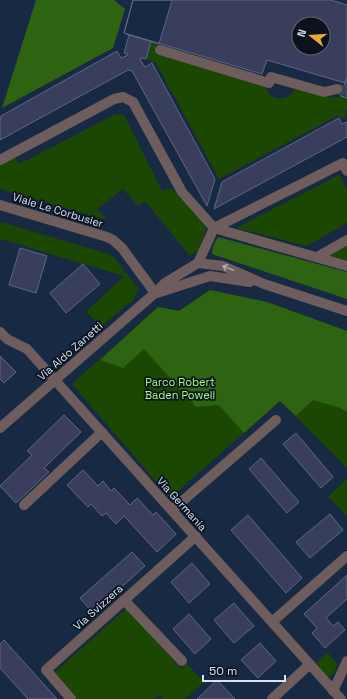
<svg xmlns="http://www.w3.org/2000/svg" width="347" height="699" viewBox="0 0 347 699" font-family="'Space Grotesk',sans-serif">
  <rect width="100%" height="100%" fill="#182a43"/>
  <path fill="#1c4702" d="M151,41L157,43L155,50L263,86C266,89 267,91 269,94C277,101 290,100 294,89L335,98L341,96L347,98V108L344,118L337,116L219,179L156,63L146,59Z
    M116,114L124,115L162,191L171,188L204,223L206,229L199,250L190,256L145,201L138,206L123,189L97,209L107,220L0,189V166L6,161L15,157L19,164Z
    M339,175L347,189V223L307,246L236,228Z
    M1,222L112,255L138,288L134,299L102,326L86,312L124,276L0,239V227Z
    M347,246V260L330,256Z
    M210,290L267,302L347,331V468L280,401L170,498L72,384L158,307L179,311Z
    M347,479V516L328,497Z
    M127,608L181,669L187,664L204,682L185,699H163L159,695L155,699H77L54,673Z
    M328,653L338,665L333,674L326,679L314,665Z"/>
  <path fill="#2e6312" d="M36,0H114L125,9L113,48L2,108Z
    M218,237L347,272V299L212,254C212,248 214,243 218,237Z
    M210,290L267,302L347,331V412L340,408L313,400L296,416L280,401L244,433L219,405L196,407L144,349L123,368L100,360L158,307L179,311Z"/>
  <path fill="#393e5c" stroke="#606586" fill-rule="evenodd" d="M133,0H331L347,5V98L341,96L345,83L267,60L262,74L124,33ZM299,24H323V48H299Z
    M133,0H172L159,44L124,33Z
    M129,35L151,41L146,59L141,58L140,59L145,67L152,63L215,179L207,206L132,71L128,70L0,140V120L1,116L117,51L121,58L128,55V54L124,53Z
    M347,76V98L341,96Z
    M339,118L342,124L347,122V137L214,209L222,182Z
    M20,248L47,256L36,293L9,285Z
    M83,264L100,284L66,313L50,293Z
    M0,356L16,372L4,383L0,379Z
    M64,415L81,432L44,468L49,472L16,503L0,486L32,455L27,451Z
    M296,433L333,477L321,488L283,444Z
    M261,458L299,502L287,513L249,469Z
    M83,470L98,486L103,481L111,491L114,488L130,505L137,498L153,515L156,512L176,534L157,552L124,516L116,524L106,513L102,516L91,504L88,507L67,485Z
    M330,514L343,530L310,558L296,542Z
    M248,515L302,578L286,593L231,530Z
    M132,552L145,566L93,613L80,598Z
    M192,563L210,584L189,603L171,582Z
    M347,575V599L326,618L333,626L338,622L345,630L325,648L312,633L317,628L304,614Z
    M234,603L254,626L234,643L214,620Z
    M189,614L211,639L195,654L173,629Z
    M4,640L57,699H28L0,668V644Z
    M260,643L276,661L258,678L241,660Z
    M217,680L235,699H197Z"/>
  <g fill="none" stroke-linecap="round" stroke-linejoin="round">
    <path stroke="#35465e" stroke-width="10" stroke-dasharray="10 5" stroke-linecap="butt" d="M337,89L347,91"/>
    <path stroke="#6f5d5d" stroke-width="10" d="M160,50L269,83L271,77L324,92L337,89
      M0,160L114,99L123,97L133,102L182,192L214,228L347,266
      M0,205L107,237L113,240L122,248L155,293
      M317,257L347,240
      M198,263L214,228L343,163L347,171
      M157,293L210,276L250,282
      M0,332L7,339L27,349L341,699
      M0,428L155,293L165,283L198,263L223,266L264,284L347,311
      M24,505L102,432
      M172,510L276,420
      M124,600L182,661
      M272,622L347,556
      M333,691L347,661
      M71,699L46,670L196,536
      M272,699L310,664"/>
  </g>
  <defs><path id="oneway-shaft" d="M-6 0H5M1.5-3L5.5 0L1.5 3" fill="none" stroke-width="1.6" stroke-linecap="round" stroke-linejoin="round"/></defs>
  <use stroke="#a9a7b1" href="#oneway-shaft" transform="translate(228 268) rotate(-158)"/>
  <g text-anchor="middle" stroke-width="3.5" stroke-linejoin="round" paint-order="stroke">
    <g font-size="11" fill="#d8e4f5" stroke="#0a121e">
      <text transform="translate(58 210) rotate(17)" y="4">Viale Le Corbusier</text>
      <text transform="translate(70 351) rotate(-41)" y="4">Via Aldo Zanetti</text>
      <text transform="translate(182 504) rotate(48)" y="4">Via Germania</text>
      <text transform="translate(98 607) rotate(-42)" y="4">Via Svizzera</text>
    </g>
    <g font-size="11" fill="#a2fd7d" stroke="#0a121e">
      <text x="180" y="386">Parco Robert<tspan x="180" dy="13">Baden Powell</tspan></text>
    </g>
  </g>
  <g transform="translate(311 36) rotate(287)"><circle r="19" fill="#0a121e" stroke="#5c6674"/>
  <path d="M0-3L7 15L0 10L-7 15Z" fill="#eaaa39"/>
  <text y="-6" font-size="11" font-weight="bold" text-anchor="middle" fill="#d8e4f5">N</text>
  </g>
  <path d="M203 675v6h82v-6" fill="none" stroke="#d8e4f5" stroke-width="2"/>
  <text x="209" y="675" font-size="12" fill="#d8e4f5" stroke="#0a121e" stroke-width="3" paint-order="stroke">50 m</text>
</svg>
